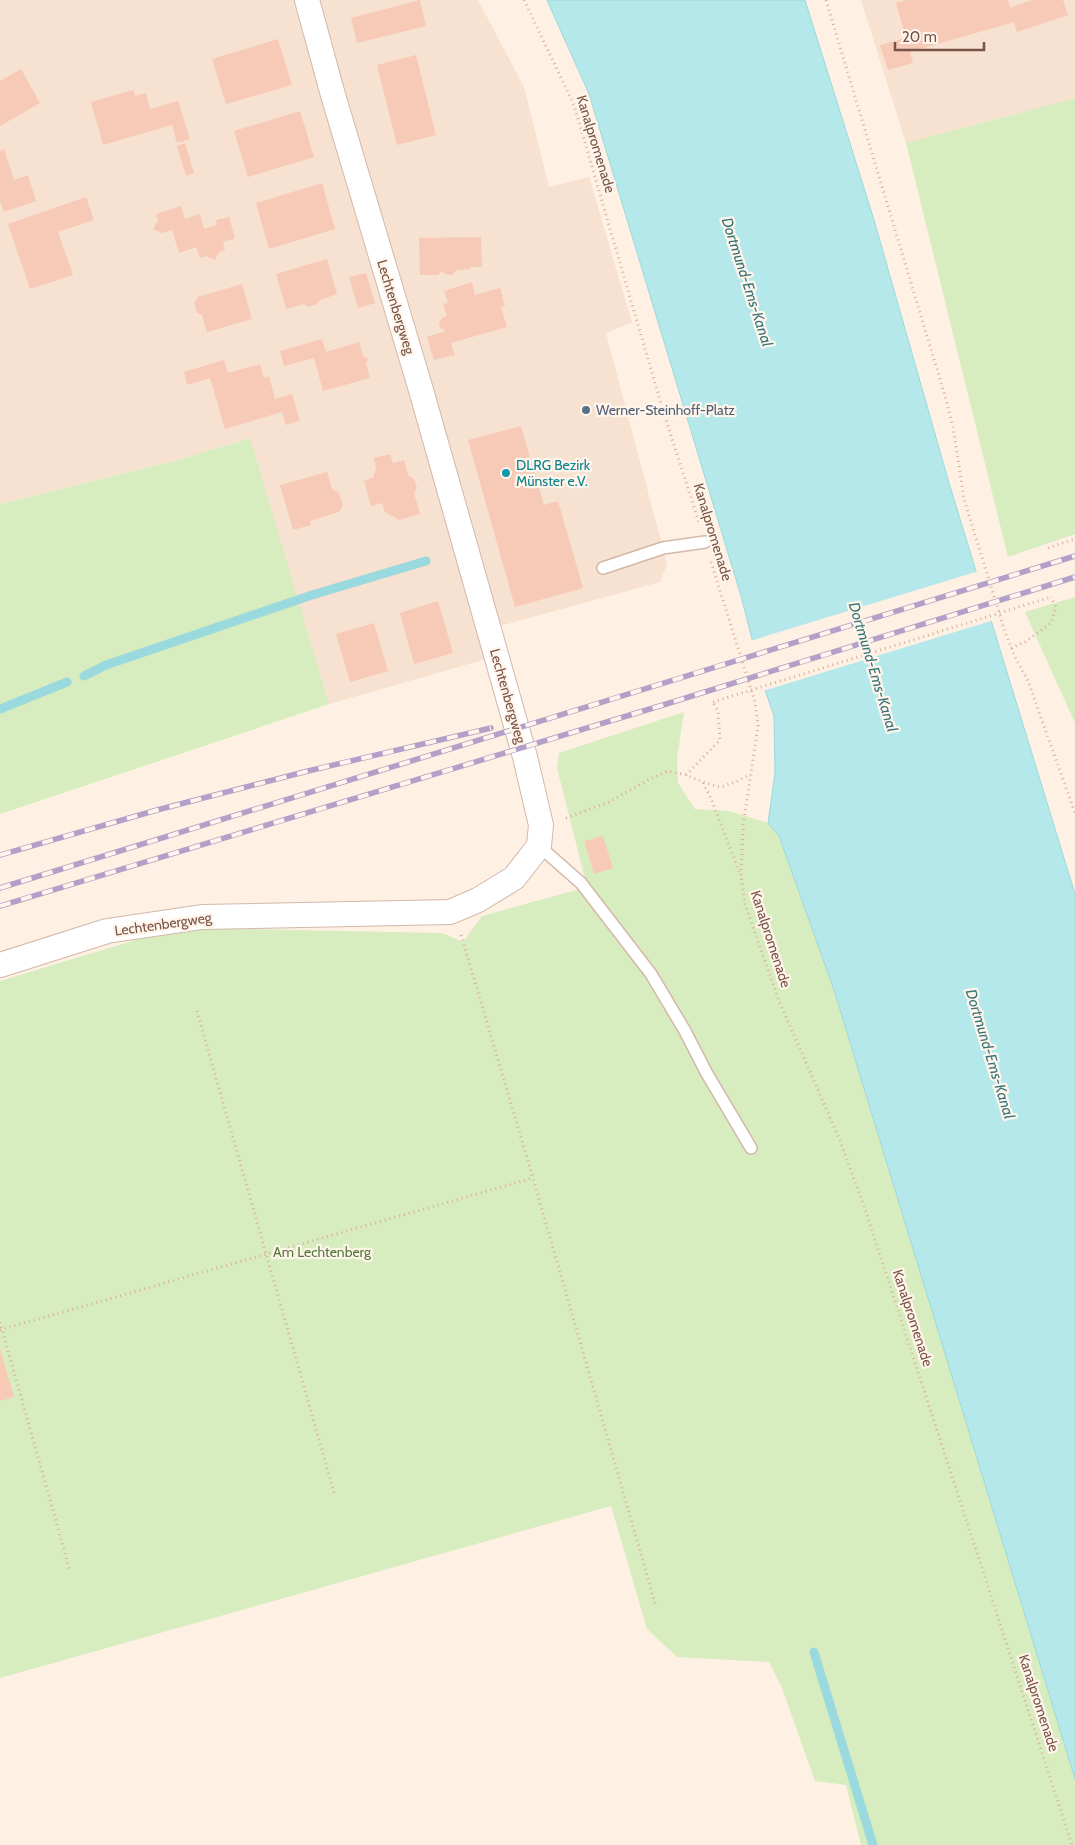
<svg xmlns="http://www.w3.org/2000/svg" width="1075" height="1845" viewBox="0 0 1075 1845" font-family="Cabin,sans-serif">
  <rect width="100%" height="100%" fill="#fef0e2"/>
  <path fill="#f7e1d0" d="M0,0H478L524,87L549,187L589,177L632,322L606,333L667,564L660,582L500,626L507,653L329,704L249,438L182,459L0,504Z
    M861,0H1075V98L906,143Z"/>
  <path fill="#d7edbf" d="M1075,98V534L1008,557L906,143Z
    M250,438L329,704L0,814V504L182,459Z
    M1075,597V723L1025,612Z
    M684,712L677,758L678,783L695,809L729,811L768,823L779,836L834,990L1075,1779V1845H861L846,1785L815,1781L782,1688L769,1662L677,1657L647,1629L611,1506L0,1678V981L162,932L195,928L442,933L463,942L482,916L587,887L557,768L559,753Z"/>
  <path fill="#b5e8ea" stroke="#9ad9dd" d="M547,0H805L874,220L949,483L1075,894V1779L834,990L779,836L768,823L775,773L774,716L765,690L741,596L589,94Z"/>
  <path fill="#fef0e2" d="M979,571L994,620L763,691L750,641Z"/>
  <g fill="none" stroke-linecap="round" stroke-linejoin="round">
    <path stroke="#9ad9dd" stroke-width="9" d="M84,676L106,665L312,595L426,561
      M0,709L67,682
      M814,1652L873,1845"/>
  </g>
  <path fill="#f7cab7" d="M420,0L426,26L357,43L351,18Z
    M906,0H1008L1010,8L1032,0H1063L1068,15L1017,32L1014,22L910,52L913,63L888,70L880,45L906,38L896,3Z
    M278,39L292,85L226,104L212,59Z
    M416,55L436,135L397,145L377,65Z
    M21,69L40,103L0,126V81Z
    M133,90L135,96L146,93L150,109L178,101L190,139L177,143L172,125L103,145L91,102Z
    M300,111L314,157L248,177L234,131Z
    M185,143L194,173L186,176L177,146Z
    M4,149L14,180L28,175L36,201L4,212L0,201V151Z
    M322,183L335,229L269,249L256,203Z
    M86,197L94,220L58,232L73,275L30,289L8,224Z
    M181,206L185,219L200,214L204,229L217,225L216,220L229,217L235,238L223,242L225,250L219,252L215,260L206,256L200,258L196,247L179,253L172,230L162,233L153,229L158,220L156,214Z
    M481,237L482,267H470V269L457,270L452,275L445,274L442,271L438,275H420L419,238Z
    M327,259L337,294L320,300L317,304L308,307L304,304L286,309L276,274Z
    M366,273L375,303L358,308L349,277Z
    M472,282L475,295L500,288L505,306L501,307L507,327L451,343L455,355L434,360L427,337L446,331L440,328L439,324L442,318L447,316L443,304L448,303L444,291Z
    M242,284L252,319L207,332L202,315L197,313L194,303L198,297Z
    M322,339L326,352L359,342L363,356L368,359L366,364L370,378L323,391L314,358L284,366L280,351Z
    M224,360L228,373L260,364L264,378L269,376L275,399L292,394L300,421L286,425L282,412L225,429L210,378L187,385L184,372Z
    M521,426L544,505L558,501L583,588L515,607L468,440Z
    M390,454L393,463L404,460L408,475L414,479L417,488L414,493L420,514L399,520L385,512L382,503L371,506L364,481L374,477V474L376,468L374,458Z
    M327,472L332,489L339,493L343,505L339,512L310,521L311,525L293,530L280,485Z
    M438,601L453,653L414,664L400,613Z
    M374,623L388,671L350,682L336,634Z
    M603,836L613,868L594,874L584,841Z
    M0,1348L14,1397L0,1401Z"/>
  <g fill="none" stroke-linecap="round" stroke-linejoin="round">
    <g stroke="#d3b8aa" stroke-width="14">
      <path id="lane" d="M603,568L663,548L705,542
        M539,846L581,883L651,974L685,1031L706,1072L751,1148"/>
    </g>
    <g stroke="#d3b8aa" stroke-width="26">
      <path id="street" d="M0,965L107,931L202,917L450,912L478,900L514,878L539,846L541,825L525,757L421,390L333,95L307,0"/>
    </g>
    <path stroke="#dcad9a" stroke-width="3" stroke-dasharray="1 4" stroke-linecap="butt" d="M524,0L574,105L662,407L699,523
      M826,0L945,396L953,427L964,499L1005,632L1015,657L1028,681L1075,813
      M1048,548L1075,539
      M711,562L755,702L758,726L743,826L741,876L745,904L779,1001L839,1138L866,1212L1072,1845
      M1011,648L1025,642L1051,623L1056,607L1051,597
      M686,775L720,740L718,711L713,702
      M703,783L710,796L740,874
      M566,818L609,802L648,780L668,771L686,775L703,782L720,787L736,782L750,774
      M461,935L533,1178L656,1607
      M197,1011L335,1496
      M0,1322L70,1571
      M0,1330L533,1178"/>
    <use href="#lane" stroke="#fff" stroke-width="11"/>
    <use href="#street" stroke="#fff" stroke-width="24"/>
    <g stroke="#b2a0c9" stroke-width="5.5">
      <path id="rail" d="M0,855L157,810L308,771L491,728
        M0,888L1075,556
        M0,906L663,705L1075,577"/>
    </g>
    <use href="#rail" stroke="#fff5eb" stroke-width="4" stroke-dasharray="11" stroke-linecap="butt"/>
    <path stroke="#dcad9a" stroke-width="3" stroke-dasharray="1 4" stroke-linecap="butt" d="M713,702L1051,597"/>
  </g>
  <circle fill="#5c6f8a" stroke="#fff5eb" stroke-width="2" cx="586" cy="410" r="5"/>
  <circle fill="#0f9aa8" stroke="#fff5eb" stroke-width="2" cx="506" cy="473" r="5"/>
  <g text-anchor="middle" stroke-width="4.5" stroke-linejoin="round" paint-order="stroke">
    <g font-size="14" fill="#795346" stroke="#fff5eb">
      <text transform="translate(596 144) rotate(73)" y="5">Kanalpromenade</text>
      <text transform="translate(396 307) rotate(73)" y="5">Lechtenbergweg</text>
      <text transform="translate(713 532) rotate(73)" y="5">Kanalpromenade</text>
      <text transform="translate(508 696) rotate(74)" y="5">Lechtenbergweg</text>
      <text transform="translate(163 924) rotate(-8)" y="5">Lechtenbergweg</text>
      <text transform="translate(771 939) rotate(72)" y="5">Kanalpromenade</text>
      <text transform="translate(913 1318) rotate(72)" y="5">Kanalpromenade</text>
      <text transform="translate(1039 1703) rotate(72)" y="5">Kanalpromenade</text>
    </g>
    <g font-size="14" fill="#4e5e75" stroke="#fff5eb" text-anchor="start">
      <text x="596" y="415">Werner-Steinhoff-Platz</text>
    </g>
    <g font-size="14" fill="#0d838f" stroke="#fff5eb" text-anchor="start">
      <text x="516" y="470">DLRG Bezirk<tspan x="516" dy="16">Münster e.V.</tspan></text>
    </g>
    <g font-size="14" fill="#537a3a" stroke="#fff5eb">
      <text x="322" y="1257">Am Lechtenberg</text>
    </g>
    <g font-size="15" font-style="italic" fill="#357479" stroke="#fff5eb">
      <text transform="translate(747 282) rotate(72)" y="5">Dortmund-Ems-Kanal</text>
      <text transform="translate(873 667) rotate(73)" y="5">Dortmund-Ems-Kanal</text>
      <text transform="translate(990 1054) rotate(73)" y="5">Dortmund-Ems-Kanal</text>
    </g>
  </g>
  <path d="M895 42v8h89v-8" fill="none" stroke="#795346" stroke-width="2.5"/>
  <text x="902" y="42" font-size="15" fill="#795346" stroke="#fff5eb" stroke-width="4" paint-order="stroke">20 m</text>
</svg>
